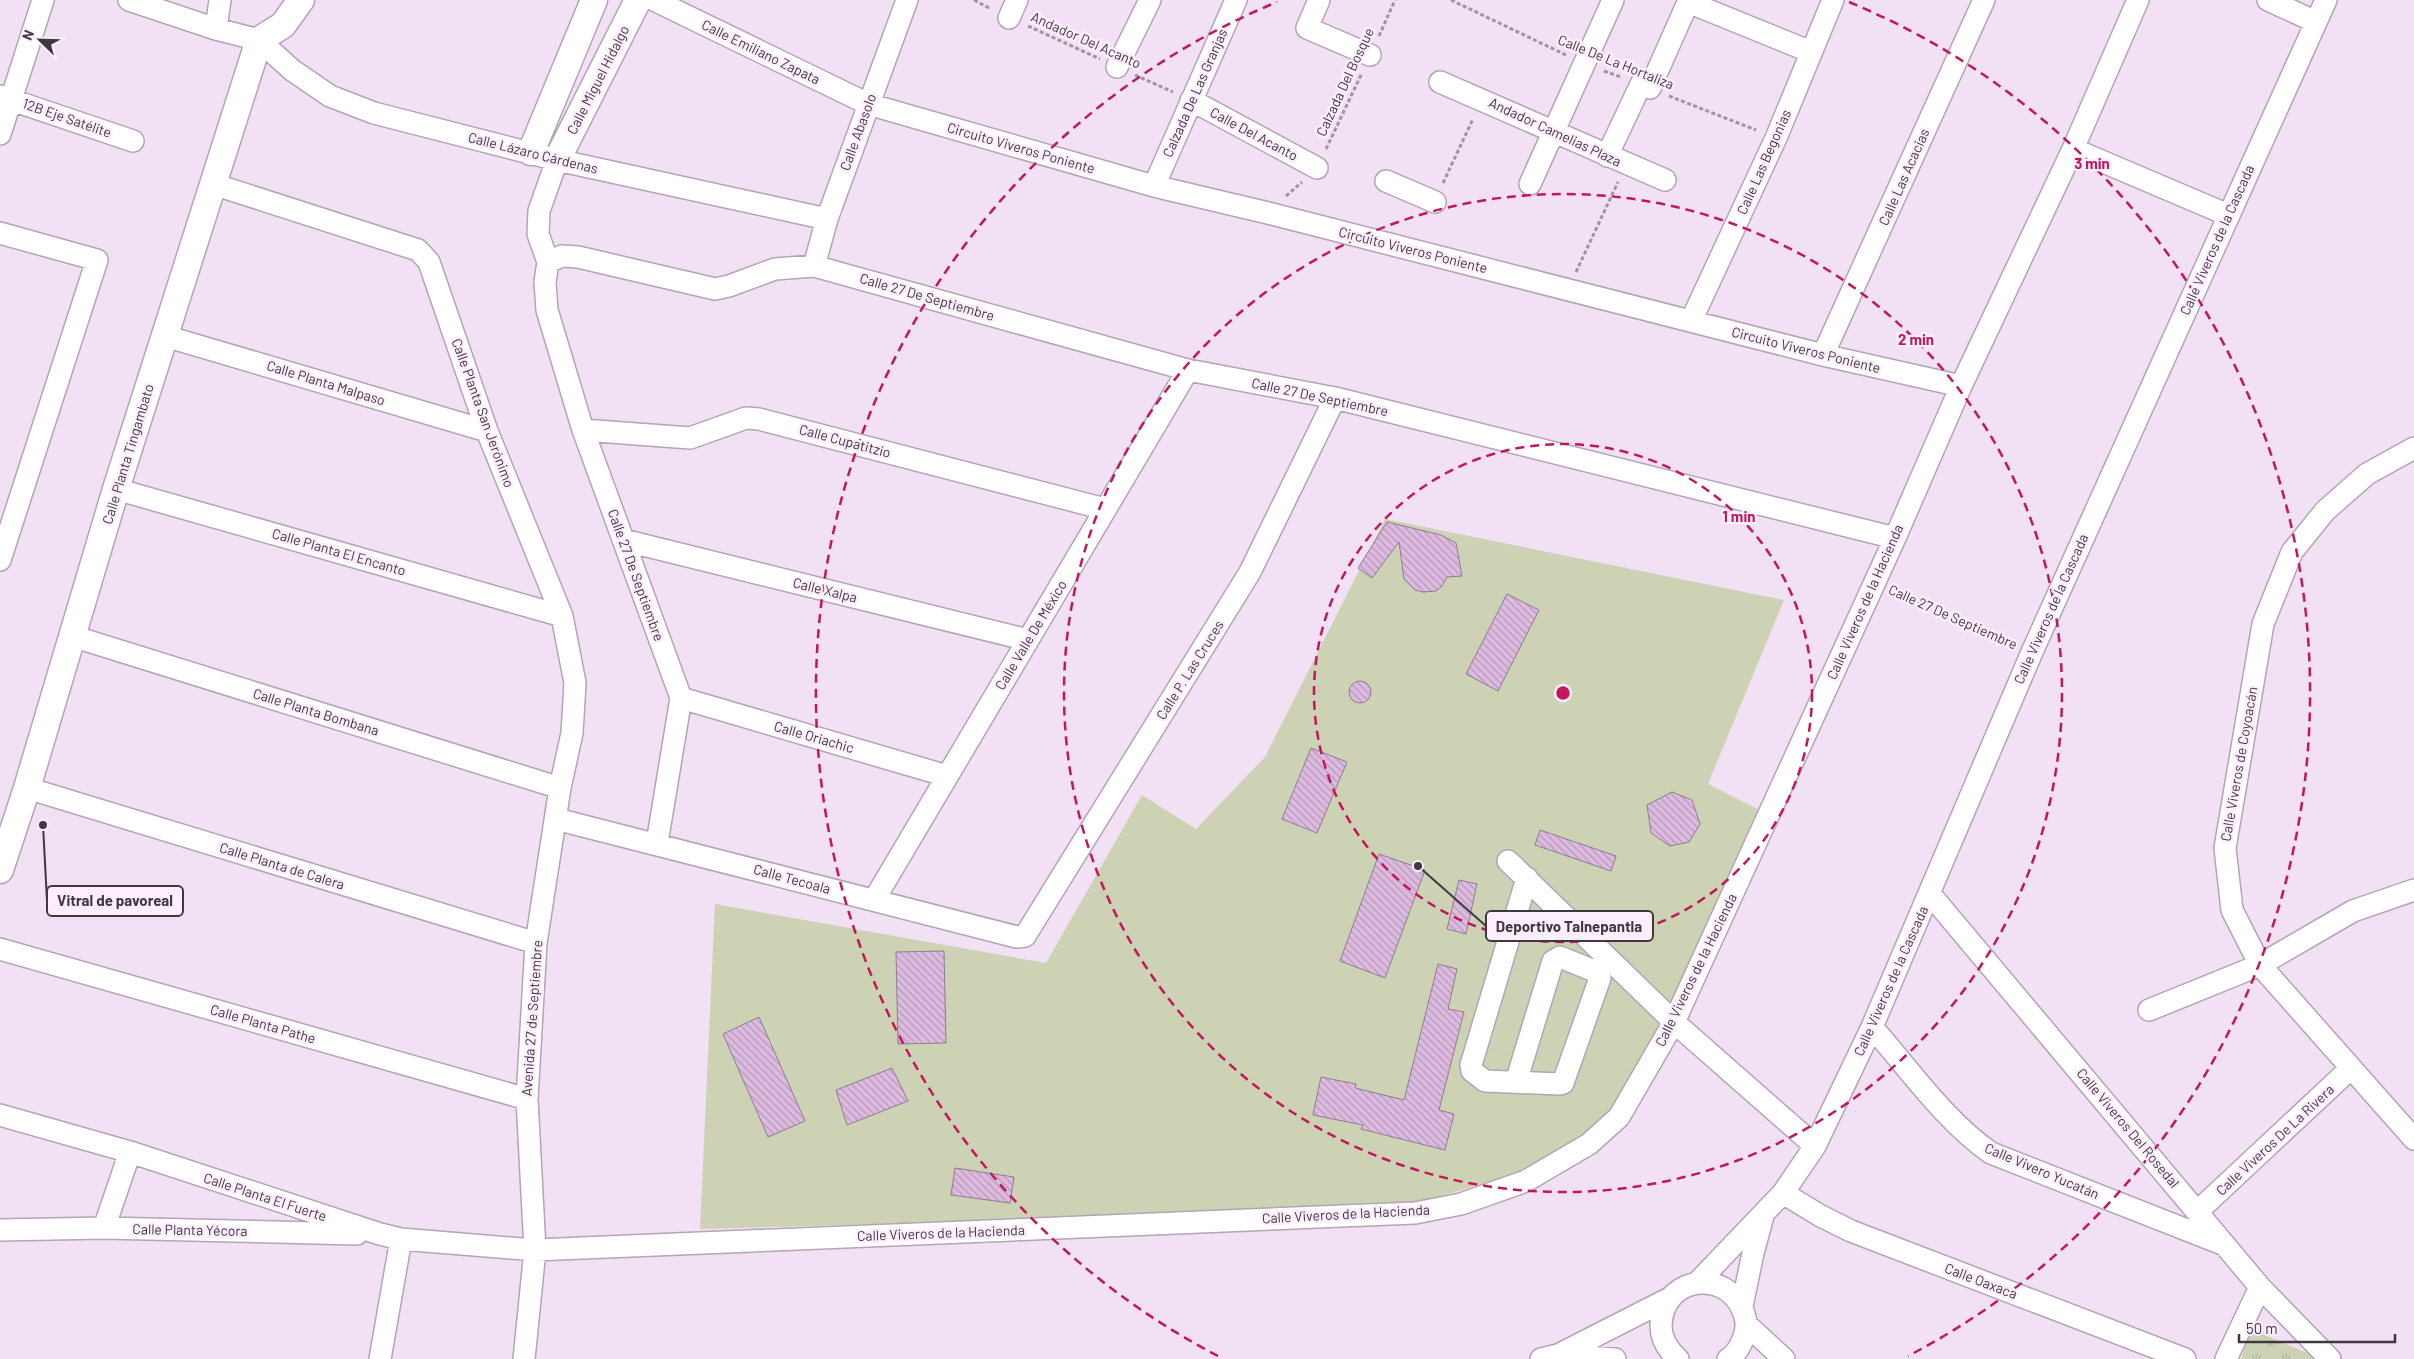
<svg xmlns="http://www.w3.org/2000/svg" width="2414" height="1359" viewBox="0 0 2414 1359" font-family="Barlow,sans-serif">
  <defs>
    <pattern id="park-tufts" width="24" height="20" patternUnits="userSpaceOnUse" patternTransform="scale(1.25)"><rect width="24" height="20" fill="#cdd2b4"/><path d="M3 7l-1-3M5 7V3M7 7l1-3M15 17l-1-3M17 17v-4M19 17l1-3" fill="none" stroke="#b1b59c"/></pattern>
    <pattern id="building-back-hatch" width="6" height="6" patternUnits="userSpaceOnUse" patternTransform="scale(1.25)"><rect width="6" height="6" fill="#ddbbe0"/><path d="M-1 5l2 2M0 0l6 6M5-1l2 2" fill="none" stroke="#b599b7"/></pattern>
  </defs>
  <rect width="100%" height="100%" fill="#f2e0f4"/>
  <path fill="url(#park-tufts)" d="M2250,1329L2322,1359H2241Z"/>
  <path fill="#cdd2b4" d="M1385,519L1784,600L1708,784L1761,811L1675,1001L1613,1115L1523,1172L1427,1200L1322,1212L700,1229L715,904L1046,963L1142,795L1196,829L1265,757Z"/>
  <path fill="url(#building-back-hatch)" stroke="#8e7d8f" d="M1387,522L1441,535L1456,543L1462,576L1447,577L1442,586L1436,591L1423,592L1415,590L1404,579L1399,542L1372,578L1358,568Z
    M1507,594L1539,610L1498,691L1466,674Z
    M1349 692a11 11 0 1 1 22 0a11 11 0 1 1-22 0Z
    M1311,748L1347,762L1317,833L1282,819Z
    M1672,792L1692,800L1700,824L1689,842L1670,846L1651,833L1647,805Z
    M1540,830L1616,856L1611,871L1535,845Z
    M1379,854L1425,870L1385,978L1340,961Z
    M1459,880L1477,884L1466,934L1447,929Z
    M944,951L946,1043L898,1044L896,952Z
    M1438,964L1457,969L1448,1009L1464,1012L1439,1110L1454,1114L1445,1150L1361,1129L1363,1125L1313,1115L1321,1077L1356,1084L1355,1088L1404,1100Z
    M759,1017L805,1121L768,1137L723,1034Z
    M892,1068L908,1101L847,1125L836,1090Z
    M955,1168L1014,1177L1010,1203L951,1195Z"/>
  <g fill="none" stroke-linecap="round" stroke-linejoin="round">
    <g stroke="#b5a3b6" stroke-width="24">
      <path id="minor" d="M129,0L216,29L259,40L292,70L330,96L374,113L557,160L827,219
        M654,0L868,104L1154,186L1268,213L1823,355L1961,386
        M1319,0L1307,28L1370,55
        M2268,0L2316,22
        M1688,2L1811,52
        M1009,18L1017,0
        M216,29L220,0
        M1117,67L1150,0
        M1440,82L1665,180
        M1650,88L1689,0
        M0,96L133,141
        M1191,100L1317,168
        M0,134L43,0
        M2073,149L2228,215
        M1607,156L1641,84
        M557,160L539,211L538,234L548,262L545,282L547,310L583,430L681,698L657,843
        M1386,181L1435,202
        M213,184L418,250L429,262L487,431L562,616L575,683L572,733L560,788L536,943L527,1099L535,1250L524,1359
        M1530,184L1613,0
        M1154,186L1236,0
        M0,233L97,260L0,560
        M548,262L562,256L578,257L715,289L729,286L775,269L814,266L1188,370L1335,398L1895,538
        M814,266L827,219L907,0
        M1691,321L1776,138L1833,0
        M165,336L487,431
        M1823,355L1984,0
        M583,430L690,438L746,418L759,419L1105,509
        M2414,448L2367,474L2325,511L2292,552L2263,624L2225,848L2232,910L2260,965L2414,1139
        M116,489L562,616
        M623,540L1028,640
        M72,636L560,788
        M681,698L947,776
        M27,788L536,943
        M556,819L1017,937L1025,936L1250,572L1335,398
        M1508,861L1674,1022L1815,1146
        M1930,894L2260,1287L2330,1359
        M874,900L1188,370
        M0,949L527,1099
        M2149,1010L2260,965L2353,911L2414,890
        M1872,1027C1909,1069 1946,1122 1991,1153L2225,1245
        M1516,1082L1553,961L1560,957L1597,972L1600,978L1563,1083L1560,1084L1485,1081L1472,1071L1471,1065L1527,878
        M0,1115L130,1152L380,1234L401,1239L535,1250L1415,1213L1461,1204L1526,1181L1589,1144L1619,1117L1674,1022L1895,538L1961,386L2073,149L2138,0
        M1783,1193L1819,1215L1851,1231L2185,1359
        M2198,1211L2351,1068
        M104,1228L130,1152
        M0,1230L104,1228L357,1234
        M1697,1283L1783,1193L1815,1146L1872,1027L2032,652L2326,0
        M1742,1306L1753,1253L1763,1216
        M1746,1324L1784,1359
        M1558,1355L1615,1359
        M380,1359L401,1239
        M1541,1359L1558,1355L1670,1298
        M1678,1359C1668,1350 1661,1340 1661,1326C1662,1272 1737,1267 1746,1322C1747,1334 1739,1353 1728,1359
        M2226,1359L2260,1287"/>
    </g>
    <g stroke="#b5a3b6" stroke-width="29">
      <path id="major" d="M531,152L594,0
        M557,160L638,0
        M0,870L27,788L116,489L259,40L283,25L301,0"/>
    </g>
    <path stroke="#a194a2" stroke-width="3" stroke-dasharray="4 2.5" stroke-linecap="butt" d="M974,0L991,9
      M1451,0L1566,55
      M1028,26L1100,59
      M1379,36L1395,0
      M1604,71L1621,77
      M1135,75L1173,92
      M1669,96L1756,130
      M1326,149L1362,73
      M1443,183L1473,119
      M1286,196L1302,182
      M1576,272L1618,182
      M1893,590L2013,643"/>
    <use href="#minor" stroke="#fff" stroke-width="21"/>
    <use href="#major" stroke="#fff" stroke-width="26"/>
  </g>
  <g fill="none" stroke="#c2185b" stroke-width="2.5" stroke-dasharray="9 6">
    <circle cx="1563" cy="693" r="249"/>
    <circle cx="1563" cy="693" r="499"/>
    <path d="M1218 1356A748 748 0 0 1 1277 2M1849 2A748 748 0 0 1 1908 1356"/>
  </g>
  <g text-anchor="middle" stroke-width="5" stroke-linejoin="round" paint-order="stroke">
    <g font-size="14" fill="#3f3840" stroke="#fdeefe">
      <text transform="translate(1086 40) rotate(24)" y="5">Andador Del Acanto</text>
      <text transform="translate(761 52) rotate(26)" y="5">Calle Emiliano Zapata</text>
      <text transform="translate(1616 62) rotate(22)" y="5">Calle De La Hortaliza</text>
      <text transform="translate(598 80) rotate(-63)" y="5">Calle Miguel Hidalgo</text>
      <text transform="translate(1345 82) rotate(-65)" y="5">Calzada Del Bosque</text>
      <text transform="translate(1195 93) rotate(-66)" y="5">Calzada De Las Granjas</text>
      <text transform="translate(67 118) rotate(19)" y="5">12B Eje Satélite</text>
      <text transform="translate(858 132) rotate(-70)" y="5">Calle Abasolo</text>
      <text transform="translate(1555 132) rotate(25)" y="5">Andador Camelias Plaza</text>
      <text transform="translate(1254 134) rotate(28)" y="5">Calle Del Acanto</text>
      <text transform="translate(1021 148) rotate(16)" y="5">Circuito Viveros Poniente</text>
      <text transform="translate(533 153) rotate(14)" y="5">Calle Lázaro Cárdenas</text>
      <text transform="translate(1764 162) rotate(-66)" y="5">Calle Las Begonias</text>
      <text transform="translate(1904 177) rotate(-66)" y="5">Calle Las Acacias</text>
      <text transform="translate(2217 240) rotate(-66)" y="5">Calle Viveros de la Cascada</text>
      <text transform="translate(1413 250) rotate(14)" y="5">Circuito Viveros Poniente</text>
      <text transform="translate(927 297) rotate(16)" y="5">Calle 27 De Septiembre</text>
      <text transform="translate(1806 350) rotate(14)" y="5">Circuito Viveros Poniente</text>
      <text transform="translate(326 383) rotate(17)" y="5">Calle Planta Malpaso</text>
      <text transform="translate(1320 397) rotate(12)" y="5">Calle 27 De Septiembre</text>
      <text transform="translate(483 413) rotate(70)" y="5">Calle Planta San Jerónimo</text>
      <text transform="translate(845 441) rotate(15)" y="5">Calle Cupatitzio</text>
      <text transform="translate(128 454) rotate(-73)" y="5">Calle Planta Tingambato</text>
      <text transform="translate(339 552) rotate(16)" y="5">Calle Planta El Encanto</text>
      <text transform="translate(636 575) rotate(70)" y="5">Calle 27 De Septiembre</text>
      <text transform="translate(825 590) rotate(14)" y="5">Calle Xalpa</text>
      <text transform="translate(1865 602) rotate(-66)" y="5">Calle Viveros de la Hacienda</text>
      <text transform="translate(2051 609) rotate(-66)" y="5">Calle Viveros de la Cascada</text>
      <text transform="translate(1953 617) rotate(24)" y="5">Calle 27 De Septiembre</text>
      <text transform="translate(1031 635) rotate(-59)" y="5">Calle Valle De México</text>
      <text transform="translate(1190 670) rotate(-58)" y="5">Calle P. Las Cruces</text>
      <text transform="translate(316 712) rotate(17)" y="5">Calle Planta Bombana</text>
      <text transform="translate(814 737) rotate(16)" y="5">Calle Oriachic</text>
      <text transform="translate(2239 764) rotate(-80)" y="5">Calle Viveros de Coyoacán</text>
      <text transform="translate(282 866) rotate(17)" y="5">Calle Planta de Calera</text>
      <text transform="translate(792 879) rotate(15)" y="5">Calle Tecoala</text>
      <text transform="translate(1696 970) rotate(-64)" y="5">Calle Viveros de la Hacienda</text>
      <text transform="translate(1891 981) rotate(-66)" y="5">Calle Viveros de la Cascada</text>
      <text transform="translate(532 1018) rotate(-86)" y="5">Avenida 27 de Septiembre</text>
      <text transform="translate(263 1024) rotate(16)" y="5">Calle Planta Pathe</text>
      <text transform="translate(2128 1128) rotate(50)" y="5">Calle Viveros Del Rosedal</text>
      <text transform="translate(2275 1140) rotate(-43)" y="5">Calle Viveros De La Rivera</text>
      <text transform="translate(2042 1171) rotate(23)" y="5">Calle Vivero Yucatán</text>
      <text transform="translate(265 1197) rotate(18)" y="5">Calle Planta El Fuerte</text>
      <text transform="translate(1346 1214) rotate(-3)" y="5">Calle Viveros de la Hacienda</text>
      <text transform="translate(190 1230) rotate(1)" y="5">Calle Planta Yécora</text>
      <text transform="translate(941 1233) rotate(-2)" y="5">Calle Viveros de la Hacienda</text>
      <text transform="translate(1981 1281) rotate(21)" y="5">Calle Oaxaca</text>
    </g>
  </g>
  <circle cx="1563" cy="693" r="8" fill="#c2185b" stroke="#fdeefe" stroke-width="2.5"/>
  <g font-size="15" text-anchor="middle" font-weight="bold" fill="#c2185b" stroke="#fdeefe" stroke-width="5" stroke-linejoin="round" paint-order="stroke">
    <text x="2092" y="169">3 min</text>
    <text x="1916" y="345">2 min</text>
    <text x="1739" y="522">1 min</text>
  </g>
  <path fill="none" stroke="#3f3840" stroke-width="2" d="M43 825L47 901M1418 866L1486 926"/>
  <g fill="#3f3840" stroke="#fdeefe" stroke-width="2">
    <circle cx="43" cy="825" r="5"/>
    <circle cx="1418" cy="866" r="5"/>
  </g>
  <g fill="#fdeefe" stroke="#3f3840" stroke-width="2">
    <rect x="47" y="886" width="136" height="30" rx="5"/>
    <rect x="1486" y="911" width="167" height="30" rx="5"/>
  </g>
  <g font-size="15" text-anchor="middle" font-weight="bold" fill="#3f3840">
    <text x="115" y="906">Vitral de pavoreal</text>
    <text x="1569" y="932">Deportivo Talnepantla</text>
  </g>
  <g transform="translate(40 40) rotate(293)" stroke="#fdeefe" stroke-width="4" paint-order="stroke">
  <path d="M0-4L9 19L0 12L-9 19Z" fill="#3f3840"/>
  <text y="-8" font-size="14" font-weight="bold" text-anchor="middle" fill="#3f3840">N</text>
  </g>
  <path d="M2239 1334v8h156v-8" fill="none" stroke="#3f3840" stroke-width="2.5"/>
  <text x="2246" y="1334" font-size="15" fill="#3f3840" stroke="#fdeefe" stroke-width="4" paint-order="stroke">50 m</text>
</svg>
